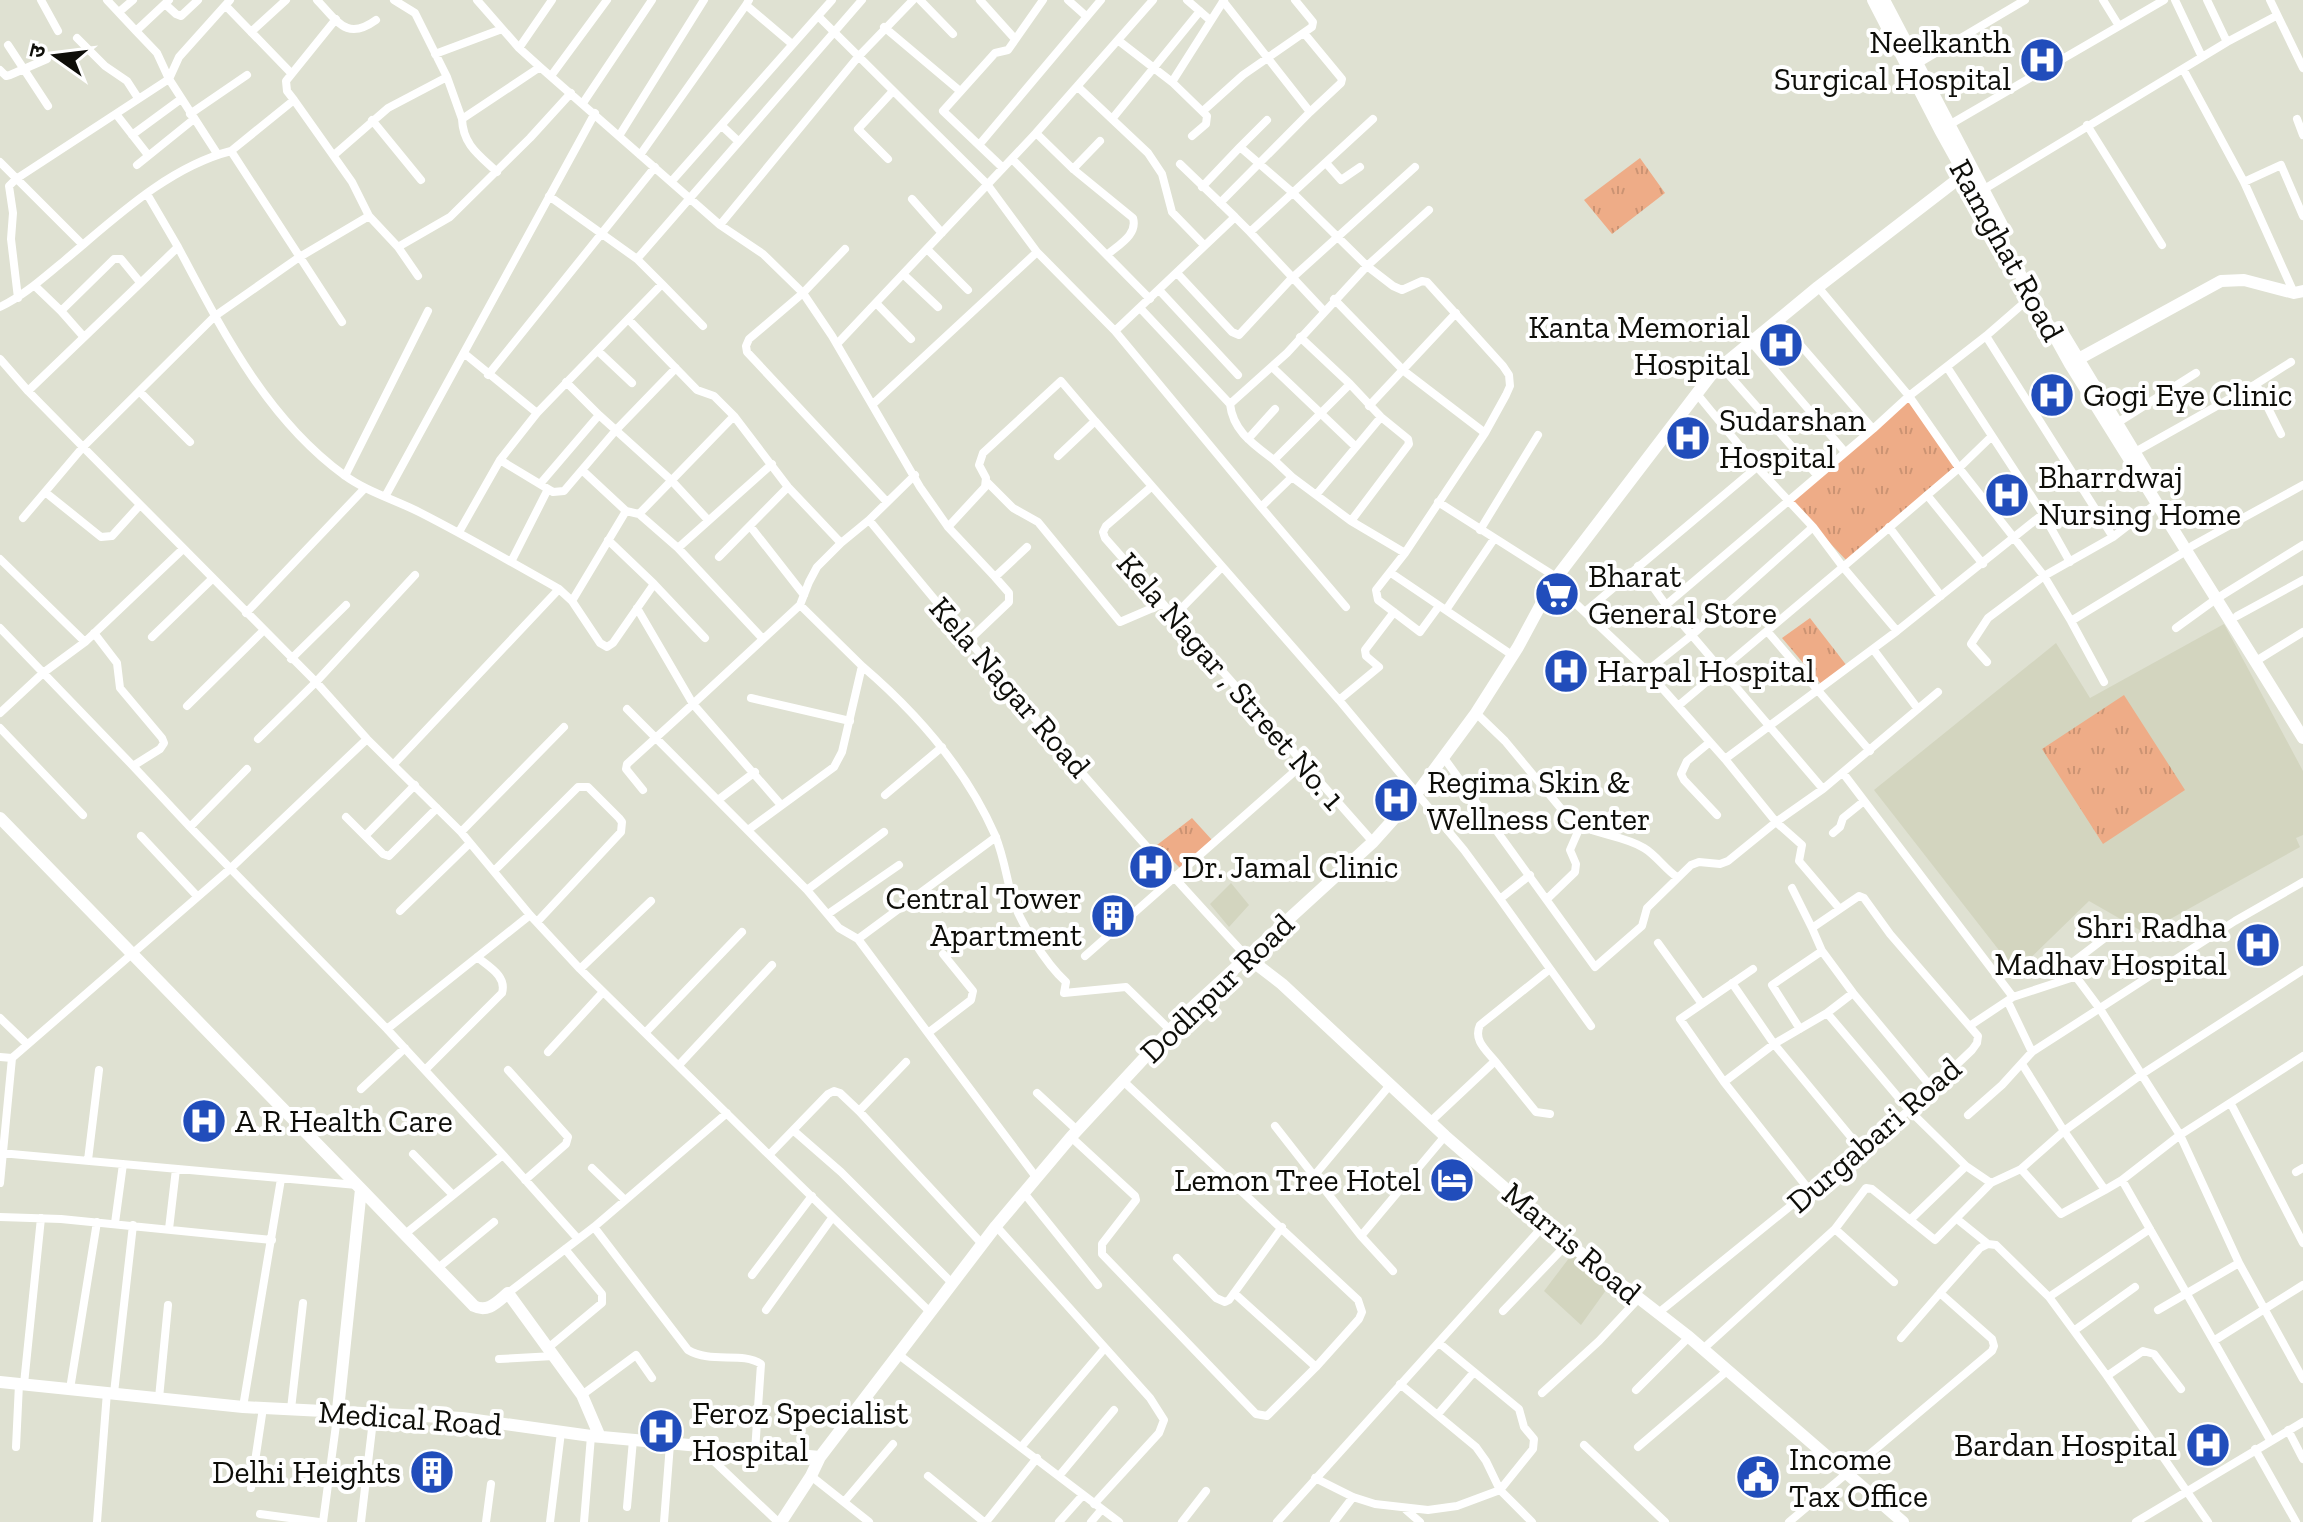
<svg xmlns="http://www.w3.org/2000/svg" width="2303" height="1522" viewBox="0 0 2303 1522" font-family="'Zilla Slab','Noto Sans Devanagari',serif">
  <defs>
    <pattern id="grass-tufts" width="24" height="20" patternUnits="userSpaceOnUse" patternTransform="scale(2)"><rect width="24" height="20" fill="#eeac87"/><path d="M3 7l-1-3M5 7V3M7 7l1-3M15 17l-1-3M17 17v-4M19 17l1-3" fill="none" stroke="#cb9373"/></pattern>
  </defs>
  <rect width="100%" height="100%" fill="#dfe1d2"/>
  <path fill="#d3d5bf" d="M2224,624L2303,771V835L2296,838L2300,847L2145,933L2089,901L2016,972L1874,790L2056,643L2090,698Z
    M1231,883L1249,905L1229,927L1210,904Z
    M1576,1249L1614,1279L1581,1325L1544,1291Z"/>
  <path fill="url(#grass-tufts)" d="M1640,158L1665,193L1612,234L1584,200Z
    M1906,398L1959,468L1848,562L1788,499Z
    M1810,618L1847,666L1821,684L1782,638Z
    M2124,695L2185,790L2103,844L2042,749Z
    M1192,818L1212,840L1180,868L1157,845Z"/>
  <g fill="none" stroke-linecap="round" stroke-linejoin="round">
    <path stroke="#fff" stroke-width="8" d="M41,0L58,31
      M107,0L136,31
      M169,0L136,31L157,53L169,79L218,155
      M317,0C338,22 347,41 376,20
      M394,0L415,13L447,77
      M477,0L519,48L540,67L720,225L763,254L803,293L832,336L920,487L948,527L985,487L986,478L979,465L983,453L1061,381L1095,421L1058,456
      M749,0L746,5L792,44
      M920,0L953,34
      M980,0L1015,39
      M1068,0L1086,16
      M1187,0L1210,20
      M2103,0L2119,26
      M2175,0L2202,57
      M2207,0L2227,42
      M2270,0L2303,68
      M1223,1L1310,112
      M165,4L176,14L181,16L198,0
      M226,6L291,73
      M119,12L133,0
      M818,16L987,184L1037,252L1115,331
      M884,27L960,91
      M251,32L286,0
      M77,38L105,66L127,81L138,98
      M1119,41L1172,82
      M8,45L48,106
      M519,48L552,0
      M435,54L502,29
      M1917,64L2025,0
      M2183,69L2244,182L2294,293
      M0,70L6,76L10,75L47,59
      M551,76L607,0
      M1078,87L1148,153L1162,174L1172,212L1204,245
      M294,100L287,91L286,81L336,19
      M583,103L652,0
      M1203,111L1243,75L1312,27L1313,22L1295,0
      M116,114L148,155
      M190,114L247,75
      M462,119C463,145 479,155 497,172
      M1112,119L1200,11
      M2297,119L2303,135
      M372,120L421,180
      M1267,120L1240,147L1292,192L1367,266L1287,353L1230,404C1233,431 1253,444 1274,460
      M1949,125L2164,0
      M2087,125L2162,245
      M722,126L738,141
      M1036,133L1073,169L1133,218C1138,235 1118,245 1107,255
      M132,135L181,99
      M619,136L704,0
      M1192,136L1206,124L1207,116L1172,82L1224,0
      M979,145L1101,0
      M231,151L294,100L352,182L369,216L398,247
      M334,155L388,108L447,77L462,119L540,67
      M640,155L746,5
      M888,159L858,129L893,91
      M1012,159L1150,299
      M0,162L83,245
      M1326,163L1341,180L1360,167
      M1180,164L1235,217
      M137,165L194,119
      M1003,168L943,111L995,53L1008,50L1043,0
      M1073,169L1100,141
      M671,182L832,0
      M2244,182L2281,165L2303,216
      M1202,187L1240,147
      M1981,191L2227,42L2276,16
      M147,194L178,247L28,391L83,447L215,316L298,258L369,216
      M549,196L637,259
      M912,199L942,233
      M1220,203L1310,112L1341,83L1342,79L1304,33
      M1429,210L1367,266L1393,286L1402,290L1422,281L1427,282L1503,366L1509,375L1510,386L1506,395L1485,433L1405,553L1376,590L1378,600L1420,632L1439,606
      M720,225L858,57L913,0
      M1250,232L1324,311
      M178,247C222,330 266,418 344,475C367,492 396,500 421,513C468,537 513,563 559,589L572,601L626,511
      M845,249L803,293L749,339L746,346L747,352L887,502
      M927,249L968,290
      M1177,273L1232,332L1239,335L1291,279L1415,167
      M903,274L938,307
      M418,276L398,247L450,217L530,138L571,93
      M662,284L703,326
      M35,286L61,311
      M1818,287L1909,396L1959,468L2044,576L2071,621
      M1160,291L1238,375
      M18,298L11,239L13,213L9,186L16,179L169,79L179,57L230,0
      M1334,299L1404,371L1485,433
      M876,303L911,339
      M0,307C25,295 44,277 65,260C114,219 168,167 231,151L342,322
      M1141,309L1230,404
      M628,319L697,390L714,396L734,416L788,487L841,543L869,520C991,669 1116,816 1247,957
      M1778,319L1873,429
      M83,336L61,311L114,259H121L139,281
      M1986,336L2113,537
      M1300,337L1350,384L1274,460L1292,477L1261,507L1346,607
      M1751,342L1845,452
      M837,344L1036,133L1153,0
      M598,351L632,383
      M465,354L537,413
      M0,359L28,391
      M1721,366L1817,475
      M1272,367L1356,447
      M1947,367L2043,514L2070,562
      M488,375L655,167
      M1350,384L1381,417L1408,439L1409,444L1351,521
      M2256,384L2281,434
      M140,392L190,442
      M1697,394L1757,467
      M873,404L1037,252
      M1369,406L1456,313
      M599,415L671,480L708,520
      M1095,421L1339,700L1464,850L1500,899
      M2117,423L2196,373
      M1248,439L1275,409
      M2135,452L2256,384L2291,362
      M500,460L553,492L564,491L616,430L676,368
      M582,470L626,511L639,514
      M345,476L428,311
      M1292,477L1351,521L1405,553
      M987,482L1013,508L1038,522L1120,622L1162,604
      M540,484L599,415L566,382
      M1151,487L1106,526L1103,532L1105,538L1373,842
      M45,492L101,537L112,536L140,505
      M386,495L595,113
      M1316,495L1381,417
      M1927,495L1983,564
      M1438,502L1556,577
      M1261,507L1115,331L1235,217L1250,232L1373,119
      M23,518L83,447L316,682L367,739L461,832L530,915L580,969L769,1155
      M869,520L915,475
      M750,526L804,595
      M948,527L995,577
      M1889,527L1941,596
      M1480,530L1538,435
      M459,532L500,460L537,413L662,284L637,259L862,0
      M2192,546L2303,485
      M678,548L639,514L734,416
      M719,557L788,487
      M0,559L85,642
      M511,562L548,489
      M1638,566L1666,605L1823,789
      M1391,573L1512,655
      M1553,582L1647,671L1692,635L1813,527L1843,567L1959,468L1992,436
      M654,584L705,638
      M572,601L600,643L607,647L613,643L654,584L608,540
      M800,605L862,666
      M1666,605L1873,429L1909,396L1986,336L2032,296
      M637,608L693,704L627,764L626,769L643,790
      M1446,610L1494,539
      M1586,611L1757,467L1813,527
      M246,613L365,488
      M1174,616L1222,567
      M2237,616L2303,580
      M0,628L133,766
      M2176,628L2216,599L2303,545
      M1767,631L1870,751
      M94,633L117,663L120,688L162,738L164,743L160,749L133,766L190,827
      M152,637L212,579
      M763,639L678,548L772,464
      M968,641L1009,602V593L995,577L1027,547
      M1873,649L1918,709
      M291,659L346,605
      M2256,661L2303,632
      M1987,662L1971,644L1988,618L2044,576L2113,537L2157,503
      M1647,671L1725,759L1897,631L2043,514
      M2104,682L2071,621L2186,551
      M751,698L850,721
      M1339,700L1379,667L1366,656L1365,650L1394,612
      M187,706L263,631
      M1678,706L1843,567L1897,631
      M627,709L807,890L884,832
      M0,713L43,673L85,642L183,549
      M1476,713L1505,741L1568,817C1590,836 1619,833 1644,848C1656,855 1665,869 1677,877
      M0,728L83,815
      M258,739L316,682L415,575
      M1710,742L1687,761L1681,774L1684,780L1717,815
      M1444,758L1595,967L1642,926L1647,908L1691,865L1699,862L1720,864L1728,861L1776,822L1823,789L1938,692
      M1725,759L1776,822L1802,845L1799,861L1839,908
      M394,764L559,589
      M247,769L190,827L387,1029
      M1843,773L2013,997
      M885,795L942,747
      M718,800L755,772
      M781,805L693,704L800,605L809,582L817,567L841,543
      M346,817L383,854L389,856L437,808
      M748,830L834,767L842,752L862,666C917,713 965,767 995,835C1003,854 1006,874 1011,894C1018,920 1046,964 1066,982L1064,993L1126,987L1170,1030
      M461,832L564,727
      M1833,833L1840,827L1843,818L1864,801
      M141,836L197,896
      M365,836L415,785
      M494,871L578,787H588L619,818L622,822L621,832L537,922
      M1530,875L1500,899L1591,1026
      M1792,888L1812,928
      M807,890L839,928L858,939L996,837
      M1547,899L1575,872L1576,864L1570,850L1580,827
      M400,911L470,843
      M828,914L899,865
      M2123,924L2068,966L2100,1009L2180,1135L2239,1263L2303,1379
      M858,939L928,1033L971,1000L973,991L943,954
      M1658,943L1702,1004
      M1822,951L1853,993L1932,1088
      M1085,956L1303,764
      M580,969L651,901
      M1753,969L1680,1019L1724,1082L1810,1191
      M1732,983L1774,1044L1827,1013L1853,993
      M2008,1002L2032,1052
      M1827,1013L1909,1110L1966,1166L1910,1220
      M0,1018L27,1044
      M1971,1025L2013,997L2074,977
      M646,1032L742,932
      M928,1033L1036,1177
      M548,1052L603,992
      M0,1057L12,1058L231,868L367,739
      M1495,1061L1536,1112L1550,1114
      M906,1062L859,1111L840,1093L834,1091L828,1094L769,1155L930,1312
      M679,1065L772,965
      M425,1070L502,993C507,976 489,967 477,957
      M508,1070L568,1137L566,1144L525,1180
      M1122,1080L1358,1300L1362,1312L1359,1319L1316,1367
      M1724,1082L1774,1044L1860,1148
      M361,1089L405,1048
      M1037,1093L1078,1131
      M2231,1104L2303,1243
      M859,1111L983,1245
      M1968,1115L2002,1085L2032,1052L2235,921L2303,882
      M1430,1122L1495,1061C1486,1050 1473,1040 1480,1025L1550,969
      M1275,1126L1361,1236
      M794,1131L841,1172L952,1283
      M1071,1137L1135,1196L1136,1200L1102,1244V1254L1256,1414L1267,1416L1316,1367L1234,1293
      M0,1153L357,1185
      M413,1154L453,1195
      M503,1155L578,1239
      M88,1160L99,1070
      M1966,1166L1991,1183
      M592,1168L625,1200
      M2021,1169L2061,1214L2105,1190L2064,1131L2142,1074L2303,970
      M2296,1172L2303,1168
      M1314,1176L1390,1085
      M2122,1180L2270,1440
      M0,1183L12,1058
      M2105,1190L2122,1180L2180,1135L2303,1056
      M1024,1193L1098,1285
      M0,1217L61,1219L272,1240
      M1957,1219L1988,1244
      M115,1223L123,1164
      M996,1226L1150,1398L1164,1420L1159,1433L1094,1504
      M594,1227L688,1350C711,1364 742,1351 761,1364L755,1451
      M169,1229L176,1169
      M1835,1229L1894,1282
      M405,1234L503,1155L387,1029L530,915
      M1177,1258L1216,1298L1225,1302L1229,1300L1282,1227
      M438,1268L494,1222
      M1393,1271L1361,1236L1445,1136
      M752,1275L812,1196
      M508,1293L594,1227L727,1113
      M2049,1297L2107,1376L2143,1351L2154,1354L2181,1389
      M766,1310L832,1218
      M2158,1310L2239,1263
      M1503,1311L1568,1243
      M1657,1314L1909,1110L1972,1050L1977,1043L1978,1036L1890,934L1864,898L1859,896L1812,928L1822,951L1772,985L1800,1029
      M2075,1330L2135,1287
      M1901,1338L1940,1293
      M2215,1340L2303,1285
      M548,1348L602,1303V1294L565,1249
      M1703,1349L1835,1229L1866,1188L1872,1189L1935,1240L1991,1183L2021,1169L2064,1131L2022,1064
      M899,1355L1119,1522
      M499,1359L554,1356
      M2107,1376L2208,1522
      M24,1384L41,1218
      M1400,1384L1476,1447L1486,1461L1500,1490L1532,1522
      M70,1389L97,1222
      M1636,1390L1689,1337
      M114,1393L133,1225
      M1542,1393L1599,1341L1639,1298
      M582,1395L636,1355L652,1378
      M159,1398L168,1305
      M243,1407L281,1179
      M291,1409L303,1303
      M1438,1414L1474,1372
      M2288,1430L2303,1459
      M1584,1445L1665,1522
      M698,1446L778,1522
      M1022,1446L1104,1349
      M16,1447L19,1384
      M1638,1447L1727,1371
      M2255,1449L2296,1522
      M811,1476L869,1522
      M928,1476L984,1522
      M1059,1476L1114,1410
      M1315,1478L1353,1497L1375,1504L1428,1510L1457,1506L1500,1490L1533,1449L1534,1439L1524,1427L1519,1409L1439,1343
      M251,1488L263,1408
      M844,1502L893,1444
      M627,1507L633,1440
      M1405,1509L1420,1522
      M260,1514L319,1522
      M97,1522L107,1392
      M323,1522L338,1410
      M361,1522L374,1412
      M486,1522L491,1484
      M550,1522L561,1432
      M584,1522L591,1436
      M664,1522L670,1444
      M986,1522L1037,1458
      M1059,1522L1083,1495
      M1091,1522L1102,1509
      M1182,1522L1206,1491
      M1277,1522L1546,1223
      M1334,1522L1353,1497
      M1789,1522L1992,1351L1994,1346L1992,1339L1940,1293L1980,1248L1988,1244L1996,1245L2049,1297L2150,1229
      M2136,1522L2303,1422"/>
    <path stroke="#fff" stroke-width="12" d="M1873,0L1940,130L2070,364L2303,738
      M1884,0L2003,227
      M2059,327L2155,486
      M2073,362L2221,281L2244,280L2294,293L2303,291
      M0,818L361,1189L338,1410
      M1247,957L1282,984L1445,1136L1568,1243L1689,1337L1903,1522
      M361,1189L474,1306C488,1313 497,1302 508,1293L582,1395L600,1437
      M0,1382L243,1407L462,1418L591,1436L820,1457
      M781,1522L811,1476L820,1457L996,1226L1071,1137L1185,1014L1373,842L1417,793L1476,713L1518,647L1553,582L1711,375L1818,287L1971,169"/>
  </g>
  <defs>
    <g id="hospital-disc" transform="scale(2.3)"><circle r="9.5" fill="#214dbb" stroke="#fff"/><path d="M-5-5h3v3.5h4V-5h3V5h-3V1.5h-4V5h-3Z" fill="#fff"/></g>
    <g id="supermarket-disc" transform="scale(2.3)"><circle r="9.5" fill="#214dbb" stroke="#fff"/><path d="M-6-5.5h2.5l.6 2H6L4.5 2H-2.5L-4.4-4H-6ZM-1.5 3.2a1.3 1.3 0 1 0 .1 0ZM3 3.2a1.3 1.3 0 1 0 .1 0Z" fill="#fff"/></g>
    <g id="building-disc" transform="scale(2.3)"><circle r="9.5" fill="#214dbb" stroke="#fff"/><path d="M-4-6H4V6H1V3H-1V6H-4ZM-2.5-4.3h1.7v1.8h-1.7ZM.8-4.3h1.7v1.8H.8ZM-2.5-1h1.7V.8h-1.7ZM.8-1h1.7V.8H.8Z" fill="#fff"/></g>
    <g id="hotel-disc" transform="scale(2.3)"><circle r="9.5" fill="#214dbb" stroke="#fff"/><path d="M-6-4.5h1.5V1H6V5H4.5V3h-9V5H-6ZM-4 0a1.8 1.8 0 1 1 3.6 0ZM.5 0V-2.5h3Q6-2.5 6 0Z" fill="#fff"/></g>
    <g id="civic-disc" transform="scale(2.3)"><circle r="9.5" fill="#214dbb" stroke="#fff"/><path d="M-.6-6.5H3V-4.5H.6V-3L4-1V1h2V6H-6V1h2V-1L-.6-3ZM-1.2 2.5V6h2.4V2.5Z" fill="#fff"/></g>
  </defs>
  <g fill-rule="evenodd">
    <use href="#hospital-disc" x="2042" y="60"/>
    <use href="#hospital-disc" x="1781" y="345"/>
    <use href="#hospital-disc" x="2052" y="395"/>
    <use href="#hospital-disc" x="1688" y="438"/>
    <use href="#hospital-disc" x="2007" y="495"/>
    <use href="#supermarket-disc" x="1557" y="594"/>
    <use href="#hospital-disc" x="1566" y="671"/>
    <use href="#hospital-disc" x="1396" y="800"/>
    <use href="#hospital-disc" x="1151" y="867"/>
    <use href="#building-disc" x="1113" y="916"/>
    <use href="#hospital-disc" x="2258" y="945"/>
    <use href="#hospital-disc" x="204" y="1121"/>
    <use href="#hotel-disc" x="1452" y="1180"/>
    <use href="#hospital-disc" x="661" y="1431"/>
    <use href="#hospital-disc" x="2208" y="1445"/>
    <use href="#building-disc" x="432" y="1472"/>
    <use href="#civic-disc" x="1758" y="1477"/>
  </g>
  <g text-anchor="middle" stroke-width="8" stroke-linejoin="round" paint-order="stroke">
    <g font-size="32" fill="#0e0e09" stroke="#fff" text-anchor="start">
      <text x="2011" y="53" text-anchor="end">Neelkanth<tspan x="2011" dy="37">Surgical Hospital</tspan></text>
      <text x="1750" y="338" text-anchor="end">Kanta Memorial<tspan x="1750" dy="37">Hospital</tspan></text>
      <text x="2083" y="406">Gogi Eye Clinic</text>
      <text x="1719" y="431">Sudarshan<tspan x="1719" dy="37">Hospital</tspan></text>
      <text x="2038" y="488">Bharrdwaj<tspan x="2038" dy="37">Nursing Home</tspan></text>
      <text x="1588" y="587">Bharat<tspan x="1588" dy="37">General Store</tspan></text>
      <text x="1597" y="682">Harpal Hospital</text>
      <text x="1427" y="793">Regima Skin &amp;<tspan x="1427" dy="37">Wellness Center</tspan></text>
      <text x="1182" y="878">Dr. Jamal Clinic</text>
      <text x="1082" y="909" text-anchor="end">Central Tower<tspan x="1082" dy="37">Apartment</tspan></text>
      <text x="2227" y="938" text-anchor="end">Shri Radha<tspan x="2227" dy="37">Madhav Hospital</tspan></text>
      <text x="235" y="1132">A R Health Care</text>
      <text x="1421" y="1191" text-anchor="end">Lemon Tree Hotel</text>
      <text x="692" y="1424">Feroz Specialist<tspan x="692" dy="37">Hospital</tspan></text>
      <text x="2177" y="1456" text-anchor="end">Bardan Hospital</text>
      <text x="1789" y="1470">Income<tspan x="1789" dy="37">Tax Office</tspan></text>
      <text x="401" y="1483" text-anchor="end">Delhi Heights</text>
    </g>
    <g font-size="32" fill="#0e0e09" stroke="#fff">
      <text transform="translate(2007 250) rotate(61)" y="11">Ramghat Road</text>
      <text transform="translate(1231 681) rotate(49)" y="11">Kela Nagar , Street No. 1</text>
      <text transform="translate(1010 687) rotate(49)" y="11">Kela Nagar Road</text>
      <text transform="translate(1217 988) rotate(-44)" y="11">Dodhpur Road</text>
      <text transform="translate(1874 1135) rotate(-41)" y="11">Durgabari Road</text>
      <text transform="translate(1572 1243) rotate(40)" y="11">Marris Road</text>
      <text transform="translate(410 1418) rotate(4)" y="11">Medical Road</text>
    </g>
  </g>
  <g transform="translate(56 56) rotate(284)" stroke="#ffffff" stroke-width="6" paint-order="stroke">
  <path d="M0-6L14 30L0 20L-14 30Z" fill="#0e0e09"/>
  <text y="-12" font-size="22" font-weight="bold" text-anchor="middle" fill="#0e0e09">उ</text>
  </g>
</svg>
